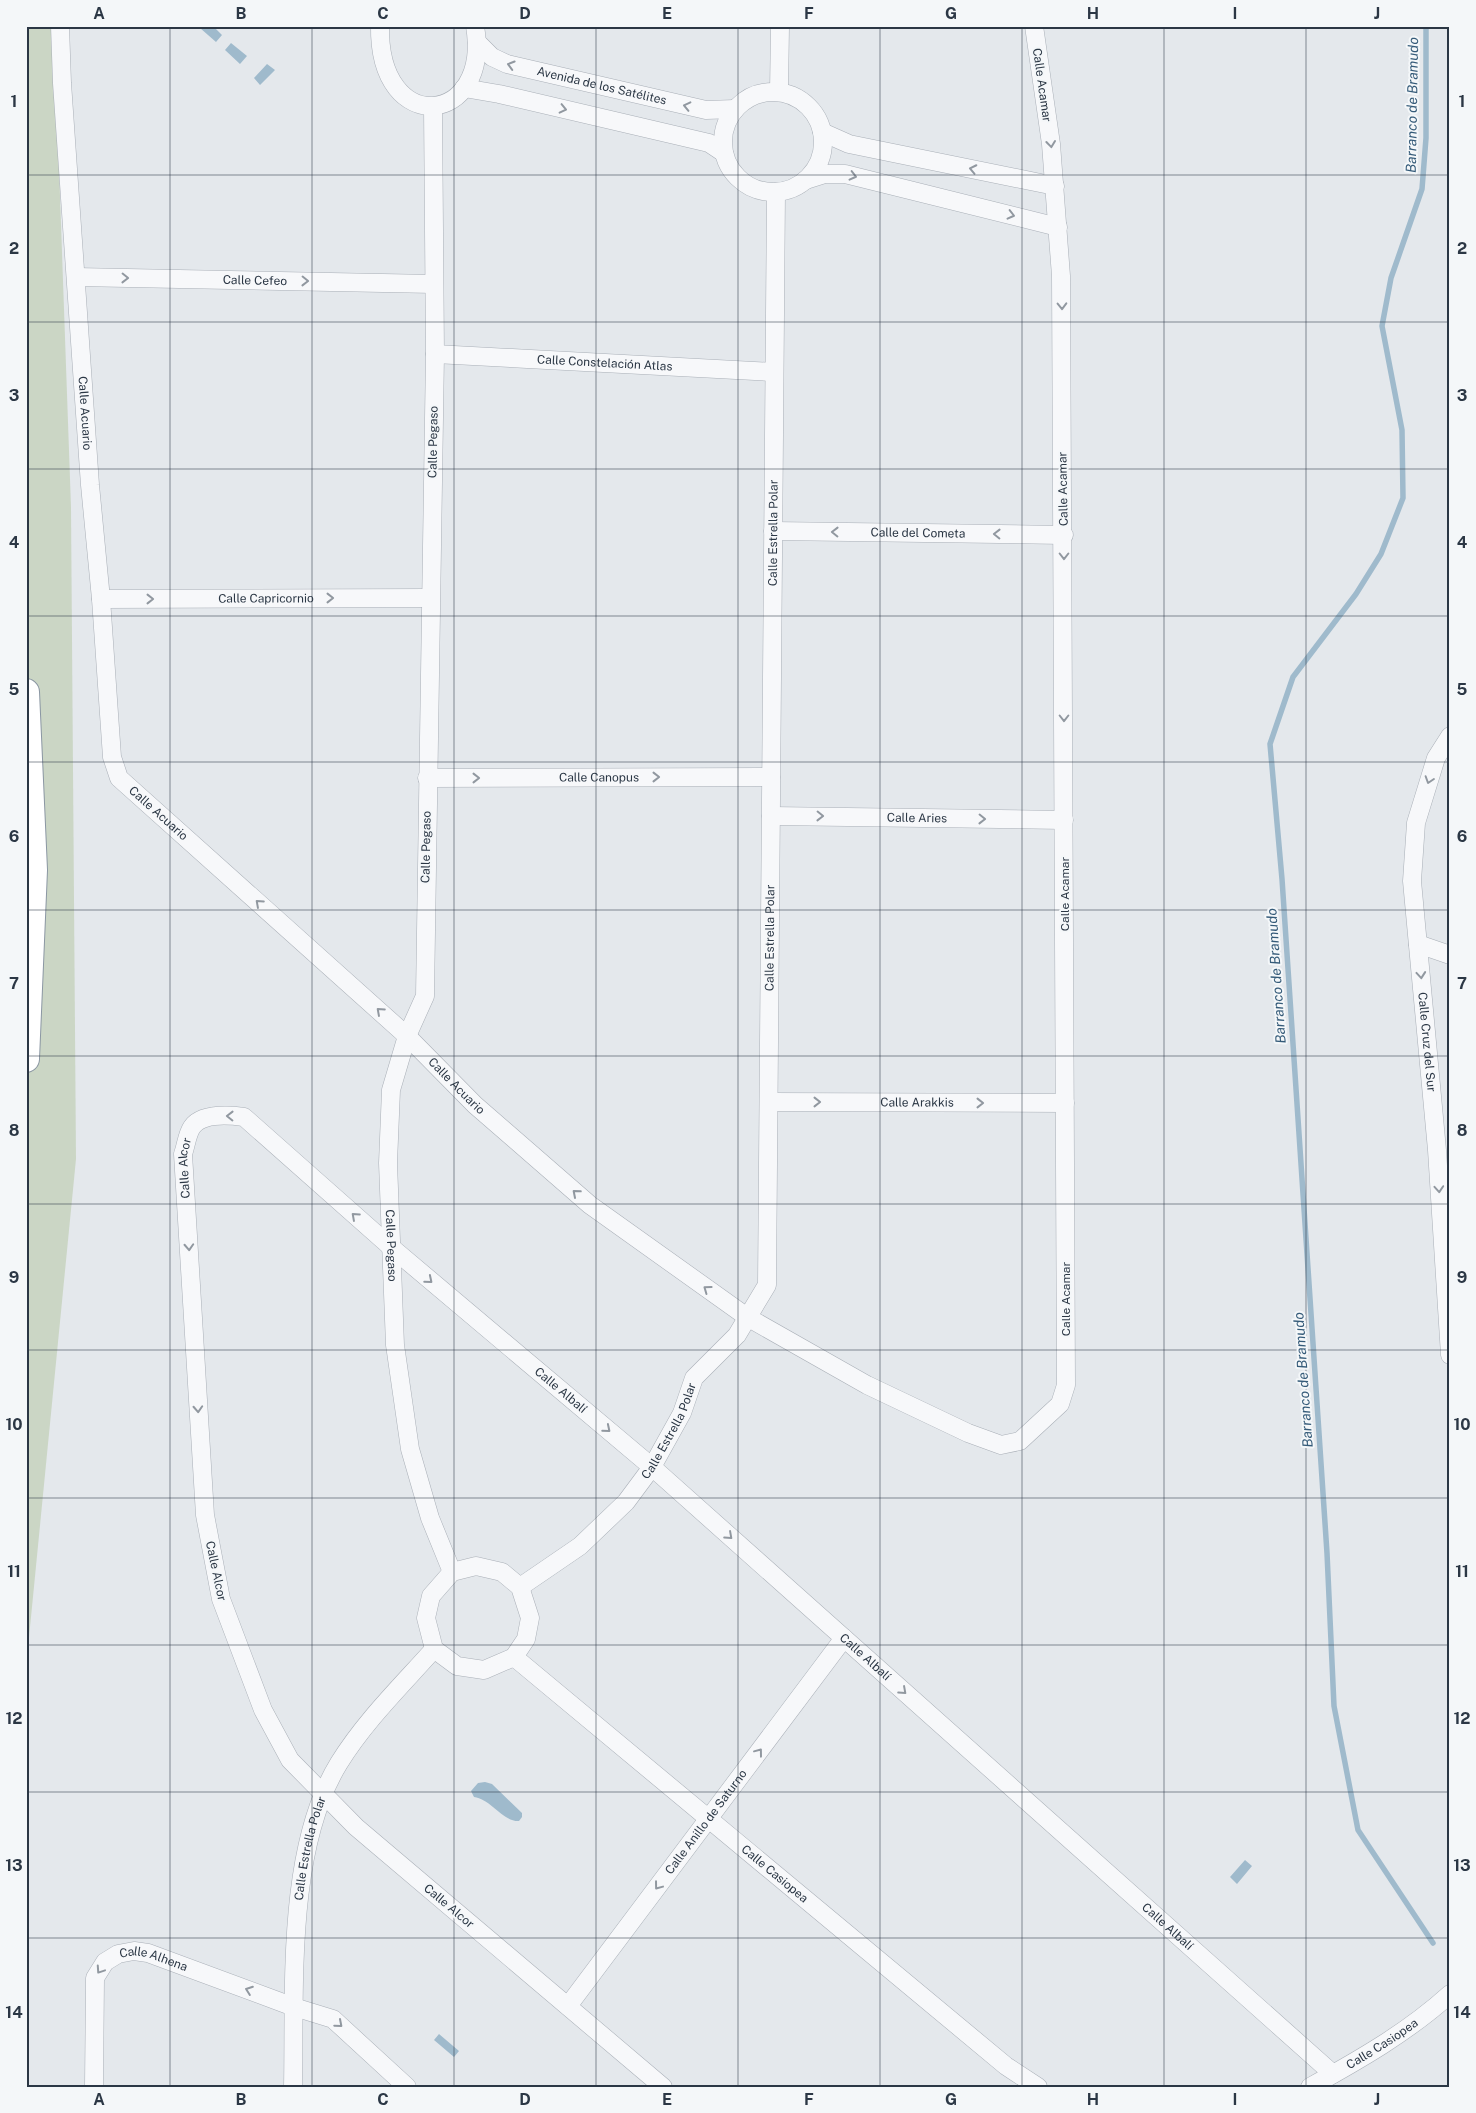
<svg xmlns="http://www.w3.org/2000/svg" width="1476" height="2113" viewBox="0 0 1476 2113" font-family="'Public Sans',sans-serif">
  <rect width="100%" height="100%" fill="#e4e8ec"/>
  <path fill="#cbd6c5" d="M26,26H54L71,507L76,1159L26,1668Z"/>
  <path fill="#9fbacc" d="M202,26H213L222,35L216,42L200,28Z
    M231,43L247,56L240,64L225,50Z
    M267,64L275,70L260,85L254,78Z
    M485,1782L492,1784L522,1813V1817L519,1821C503,1822 491,1799 474,1797L471,1791L478,1783Z
    M1245,1860L1252,1866L1237,1884L1230,1877Z
    M439,2034L459,2051L454,2057L434,2040Z"/>
  <g fill="none" stroke-linecap="round" stroke-linejoin="round">
    <path stroke="#9fbacc" stroke-width="5.5" d="M1426,26V138L1422,189L1391,278L1382,326L1402,430L1403,498L1381,554L1356,594L1293,677L1270,744L1282,879L1327,1553L1334,1706L1358,1830L1433,1943"/>
    <g stroke="#a9afb7" stroke-width="19">
      <g id="minor">
        <path id="s1" d="M60,26L62,83L90,485L101,599L112,757L119,778L407,1036L475,1105L590,1205L747,1317L867,1385L968,1433L1001,1445L1020,1441L1060,1404L1066,1385L1061,276L1051,144L1034,26"/>
        <path d="M380,26C378,139 492,126 475,26"/>
        <path id="s2" d="M477,42L492,57L507,64L706,110L735,109"/>
        <path d="M464,88L499,94L709,143L724,153"/>
        <path d="M779,92L780,26"/>
        <circle cx="773" cy="142" r="50"/>
        <path id="s3" d="M433,107L435,354L425,996L407,1036L391,1090L388,1163L395,1345L410,1449L430,1518L452,1572"/>
        <path d="M822,132L849,144L1055,186"/>
        <path d="M806,180L825,174H845L1058,227"/>
        <path id="s4" d="M76,277L434,284"/>
        <path id="s5" d="M435,354L774,372"/>
        <path id="s6" d="M773,531L1064,535"/>
        <path id="s7" d="M101,599L430,598"/>
        <path id="s8" d="M1450,736L1436,758L1416,823L1412,881L1437,1150L1450,1355"/>
        <path id="s9" d="M427,778L771,777"/>
        <path id="s10" d="M771,816L1064,820"/>
        <path d="M1418,944L1450,955"/>
        <path id="s11" d="M769,1102L1065,1103"/>
        <path d="M476,1566L502,1572L520,1587L530,1618L526,1639L514,1657L484,1670L457,1666L434,1649L426,1618L431,1596L452,1572Z"/>
        <path id="s12" d="M520,1587L580,1546L626,1502L652,1467L682,1413L694,1378L737,1335L767,1285L776,192"/>
        <path id="s13" d="M514,1657L1006,2066L1038,2087"/>
        <path id="s14" d="M568,2006L844,1638"/>
        <path id="s15" d="M94,2087L95,1978L105,1962L118,1954L134,1951L148,1953L294,2007L333,2019L407,2087"/>
        <path id="s16" d="M293,2087C295,1988 286,1849 339,1763C365,1721 401,1686 434,1649"/>
        <path id="s17" d="M663,2087L356,1827L290,1760L263,1710L221,1599L205,1515L183,1154C186,1146 187,1134 192,1127C202,1113 229,1115 244,1117L392,1248L652,1467L1333,2074"/>
        <path id="s18" d="M1310,2087C1359,2060 1408,2032 1450,1994"/>
      </g>
    </g>
    <g stroke="#8b97a3" stroke-width="28">
      <path id="highway" d="M26,692L34,870L26,1059"/>
    </g>
    <use href="#minor" stroke="#f7f8fa" stroke-width="18"/>
    <use href="#highway" stroke="#fff" stroke-width="26"/>
  </g>
  <defs><path id="oneway-chevron" d="M-2-3.5L2.5 0L-2 3.5" fill="none" stroke-width="1.6" stroke-linecap="round" stroke-linejoin="round" transform="scale(1.25)"/></defs>
  <g stroke="#9198a0">
    <use href="#oneway-chevron" transform="translate(511 65) rotate(-164)"/>
    <use href="#oneway-chevron" transform="translate(687 106) rotate(-167)"/>
    <use href="#oneway-chevron" transform="translate(563 109) rotate(13)"/>
    <use href="#oneway-chevron" transform="translate(1051 144) rotate(83)"/>
    <use href="#oneway-chevron" transform="translate(973 169) rotate(-168)"/>
    <use href="#oneway-chevron" transform="translate(853 176) rotate(14)"/>
    <use href="#oneway-chevron" transform="translate(1011 215) rotate(14)"/>
    <use href="#oneway-chevron" transform="translate(125 278) rotate(1)"/>
    <use href="#oneway-chevron" transform="translate(305 281) rotate(1)"/>
    <use href="#oneway-chevron" transform="translate(1062 306) rotate(89)"/>
    <use href="#oneway-chevron" transform="translate(835 532) rotate(-179)"/>
    <use href="#oneway-chevron" transform="translate(997 534) rotate(-179)"/>
    <use href="#oneway-chevron" transform="translate(1064 556) rotate(90)"/>
    <use href="#oneway-chevron" transform="translate(330 598)"/>
    <use href="#oneway-chevron" transform="translate(150 599)"/>
    <use href="#oneway-chevron" transform="translate(1064 718) rotate(90)"/>
    <use href="#oneway-chevron" transform="translate(656 777)"/>
    <use href="#oneway-chevron" transform="translate(476 778)"/>
    <use href="#oneway-chevron" transform="translate(1429 780) rotate(108)"/>
    <use href="#oneway-chevron" transform="translate(820 816) rotate(1)"/>
    <use href="#oneway-chevron" transform="translate(982 819) rotate(1)"/>
    <use href="#oneway-chevron" transform="translate(259 903) rotate(-138)"/>
    <use href="#oneway-chevron" transform="translate(1421 975) rotate(85)"/>
    <use href="#oneway-chevron" transform="translate(380 1011) rotate(-138)"/>
    <use href="#oneway-chevron" transform="translate(817 1102)"/>
    <use href="#oneway-chevron" transform="translate(980 1103)"/>
    <use href="#oneway-chevron" transform="translate(230 1116) rotate(-179)"/>
    <use href="#oneway-chevron" transform="translate(1439 1189) rotate(86)"/>
    <use href="#oneway-chevron" transform="translate(576 1193) rotate(-139)"/>
    <use href="#oneway-chevron" transform="translate(355 1216) rotate(-138)"/>
    <use href="#oneway-chevron" transform="translate(189 1247) rotate(87)"/>
    <use href="#oneway-chevron" transform="translate(429 1280) rotate(40)"/>
    <use href="#oneway-chevron" transform="translate(707 1289) rotate(-144)"/>
    <use href="#oneway-chevron" transform="translate(198 1409) rotate(87)"/>
    <use href="#oneway-chevron" transform="translate(607 1429) rotate(40)"/>
    <use href="#oneway-chevron" transform="translate(729 1536) rotate(42)"/>
    <use href="#oneway-chevron" transform="translate(903 1691) rotate(42)"/>
    <use href="#oneway-chevron" transform="translate(759 1752) rotate(-53)"/>
    <use href="#oneway-chevron" transform="translate(658 1886) rotate(127)"/>
    <use href="#oneway-chevron" transform="translate(100 1970) rotate(124)"/>
    <use href="#oneway-chevron" transform="translate(249 1990) rotate(-160)"/>
    <use href="#oneway-chevron" transform="translate(339 2024) rotate(41)"/>
  </g>
  <path fill="none" stroke="#2b3745" stroke-width="1" stroke-opacity="0.55" d="M170,26V2087M312,26V2087M454,26V2087M596,26V2087M738,26V2087M880,26V2087M1022,26V2087M1164,26V2087M1306,26V2087M26,175H1450M26,322H1450M26,469H1450M26,616H1450M26,762H1450M26,910H1450M26,1056H1450M26,1204H1450M26,1350H1450M26,1498H1450M26,1645H1450M26,1792H1450M26,1938H1450"/>
  <g text-anchor="middle" stroke-width="4" stroke-linejoin="round" paint-order="stroke">
    <g font-size="12" fill="#2b3745" stroke="#f4f7f9">
      <text transform="translate(1042 85) rotate(82)" y="4">Calle Acamar</text>
      <text dy="4" stroke="none"><textPath href="#s2" startOffset="135">Avenida de los Satélites</textPath></text>
      <text dy="4" stroke="none"><textPath href="#s4" startOffset="179">Calle Cefeo</textPath></text>
      <text dy="4" stroke="none"><textPath href="#s5" startOffset="170">Calle Constelación Atlas</textPath></text>
      <text dy="4" stroke="none"><textPath href="#s1" startOffset="388">Calle Acuario</textPath></text>
      <text transform="translate(433 442) rotate(-89)" y="4">Calle Pegaso</text>
      <text transform="translate(1063 489) rotate(-91)" y="4">Calle Acamar</text>
      <text dy="4" stroke="none"><textPath href="#s12" startOffset="1150">Calle Estrella Polar</textPath></text>
      <text dy="4" stroke="none"><textPath href="#s6" startOffset="145">Calle del Cometa</textPath></text>
      <text dy="4" stroke="none"><textPath href="#s7" startOffset="165">Calle Capricornio</textPath></text>
      <text dy="4" stroke="none"><textPath href="#s9" startOffset="172">Calle Canopus</textPath></text>
      <text dy="4" stroke="none"><textPath href="#s1" startOffset="808">Calle Acuario</textPath></text>
      <text dy="4" stroke="none"><textPath href="#s10" startOffset="146">Calle Aries</textPath></text>
      <text transform="translate(426 847) rotate(-89)" y="4">Calle Pegaso</text>
      <text transform="translate(1065 894) rotate(-90)" y="4">Calle Acamar</text>
      <text dy="4" stroke="none"><textPath href="#s12" startOffset="745">Calle Estrella Polar</textPath></text>
      <text dy="4" stroke="none"><textPath href="#s8" startOffset="314">Calle Cruz del Sur</textPath></text>
      <text dy="4" stroke="none"><textPath href="#s1" startOffset="1212">Calle Acuario</textPath></text>
      <text dy="4" stroke="none"><textPath href="#s11" startOffset="148">Calle Arakkis</textPath></text>
      <text dy="4" stroke="none"><textPath href="#s17" startOffset="1105">Calle Alcor</textPath></text>
      <text dy="4" stroke="none"><textPath href="#s3" startOffset="1145">Calle Pegaso</textPath></text>
      <text transform="translate(1066 1299) rotate(-90)" y="4">Calle Acamar</text>
      <text dy="4" stroke="none"><textPath href="#s17" startOffset="1621">Calle Albalí</textPath></text>
      <text dy="4" stroke="none"><textPath href="#s12" startOffset="220">Calle Estrella Polar</textPath></text>
      <text transform="translate(216 1571) rotate(78)" y="4">Calle Alcor</text>
      <text dy="4" stroke="none"><textPath href="#s17" startOffset="2026">Calle Albalí</textPath></text>
      <text dy="4" stroke="none"><textPath href="#s14" startOffset="230">Calle Anillo de Saturno</textPath></text>
      <text dy="4" stroke="none"><textPath href="#s16" startOffset="240">Calle Estrella Polar</textPath></text>
      <text dy="4" stroke="none"><textPath href="#s13" startOffset="339">Calle Casiopea</textPath></text>
      <text transform="translate(449 1906) rotate(40)" y="4">Calle Alcor</text>
      <text dy="4" stroke="none"><textPath href="#s17" startOffset="2431">Calle Albalí</textPath></text>
      <text dy="4" stroke="none"><textPath href="#s15" startOffset="180">Calle Alhena</textPath></text>
      <text dy="4" stroke="none"><textPath href="#s18" startOffset="84">Calle Casiopea</textPath></text>
    </g>
    <g font-size="14" font-style="italic" fill="#355b79" stroke="#f4f7f9">
      <text transform="translate(1412 105) rotate(-89)" y="5">Barranco de Bramudo</text>
      <text transform="translate(1276 976) rotate(-94)" y="5">Barranco de Bramudo</text>
      <text transform="translate(1303 1380) rotate(-94)" y="5">Barranco de Bramudo</text>
    </g>
  </g>
  <rect width="1476" height="2113" fill="none" stroke="#f4f7f9" stroke-width="55"/>
  <rect x="28" y="28" width="1420" height="2058" fill="none" stroke="#2b3745" stroke-width="2"/>
  <g font-size="16" text-anchor="middle" font-weight="bold" fill="#2b3745">
    <text x="99" y="19">A</text>
    <text x="241" y="19">B</text>
    <text x="383" y="19">C</text>
    <text x="525" y="19">D</text>
    <text x="667" y="19">E</text>
    <text x="809" y="19">F</text>
    <text x="951" y="19">G</text>
    <text x="1093" y="19">H</text>
    <text x="1235" y="19">I</text>
    <text x="1377" y="19">J</text>
    <text x="14" y="107">1</text>
    <text x="1462" y="107">1</text>
    <text x="14" y="254">2</text>
    <text x="1462" y="254">2</text>
    <text x="14" y="401">3</text>
    <text x="1462" y="401">3</text>
    <text x="14" y="548">4</text>
    <text x="1462" y="548">4</text>
    <text x="14" y="695">5</text>
    <text x="1462" y="695">5</text>
    <text x="14" y="842">6</text>
    <text x="1462" y="842">6</text>
    <text x="14" y="989">7</text>
    <text x="1462" y="989">7</text>
    <text x="14" y="1136">8</text>
    <text x="1462" y="1136">8</text>
    <text x="14" y="1283">9</text>
    <text x="1462" y="1283">9</text>
    <text x="14" y="1430">10</text>
    <text x="1462" y="1430">10</text>
    <text x="14" y="1577">11</text>
    <text x="1462" y="1577">11</text>
    <text x="14" y="1724">12</text>
    <text x="1462" y="1724">12</text>
    <text x="14" y="1871">13</text>
    <text x="1462" y="1871">13</text>
    <text x="14" y="2018">14</text>
    <text x="1462" y="2018">14</text>
    <text x="99" y="2105">A</text>
    <text x="241" y="2105">B</text>
    <text x="383" y="2105">C</text>
    <text x="525" y="2105">D</text>
    <text x="667" y="2105">E</text>
    <text x="809" y="2105">F</text>
    <text x="951" y="2105">G</text>
    <text x="1093" y="2105">H</text>
    <text x="1235" y="2105">I</text>
    <text x="1377" y="2105">J</text>
  </g>
</svg>
